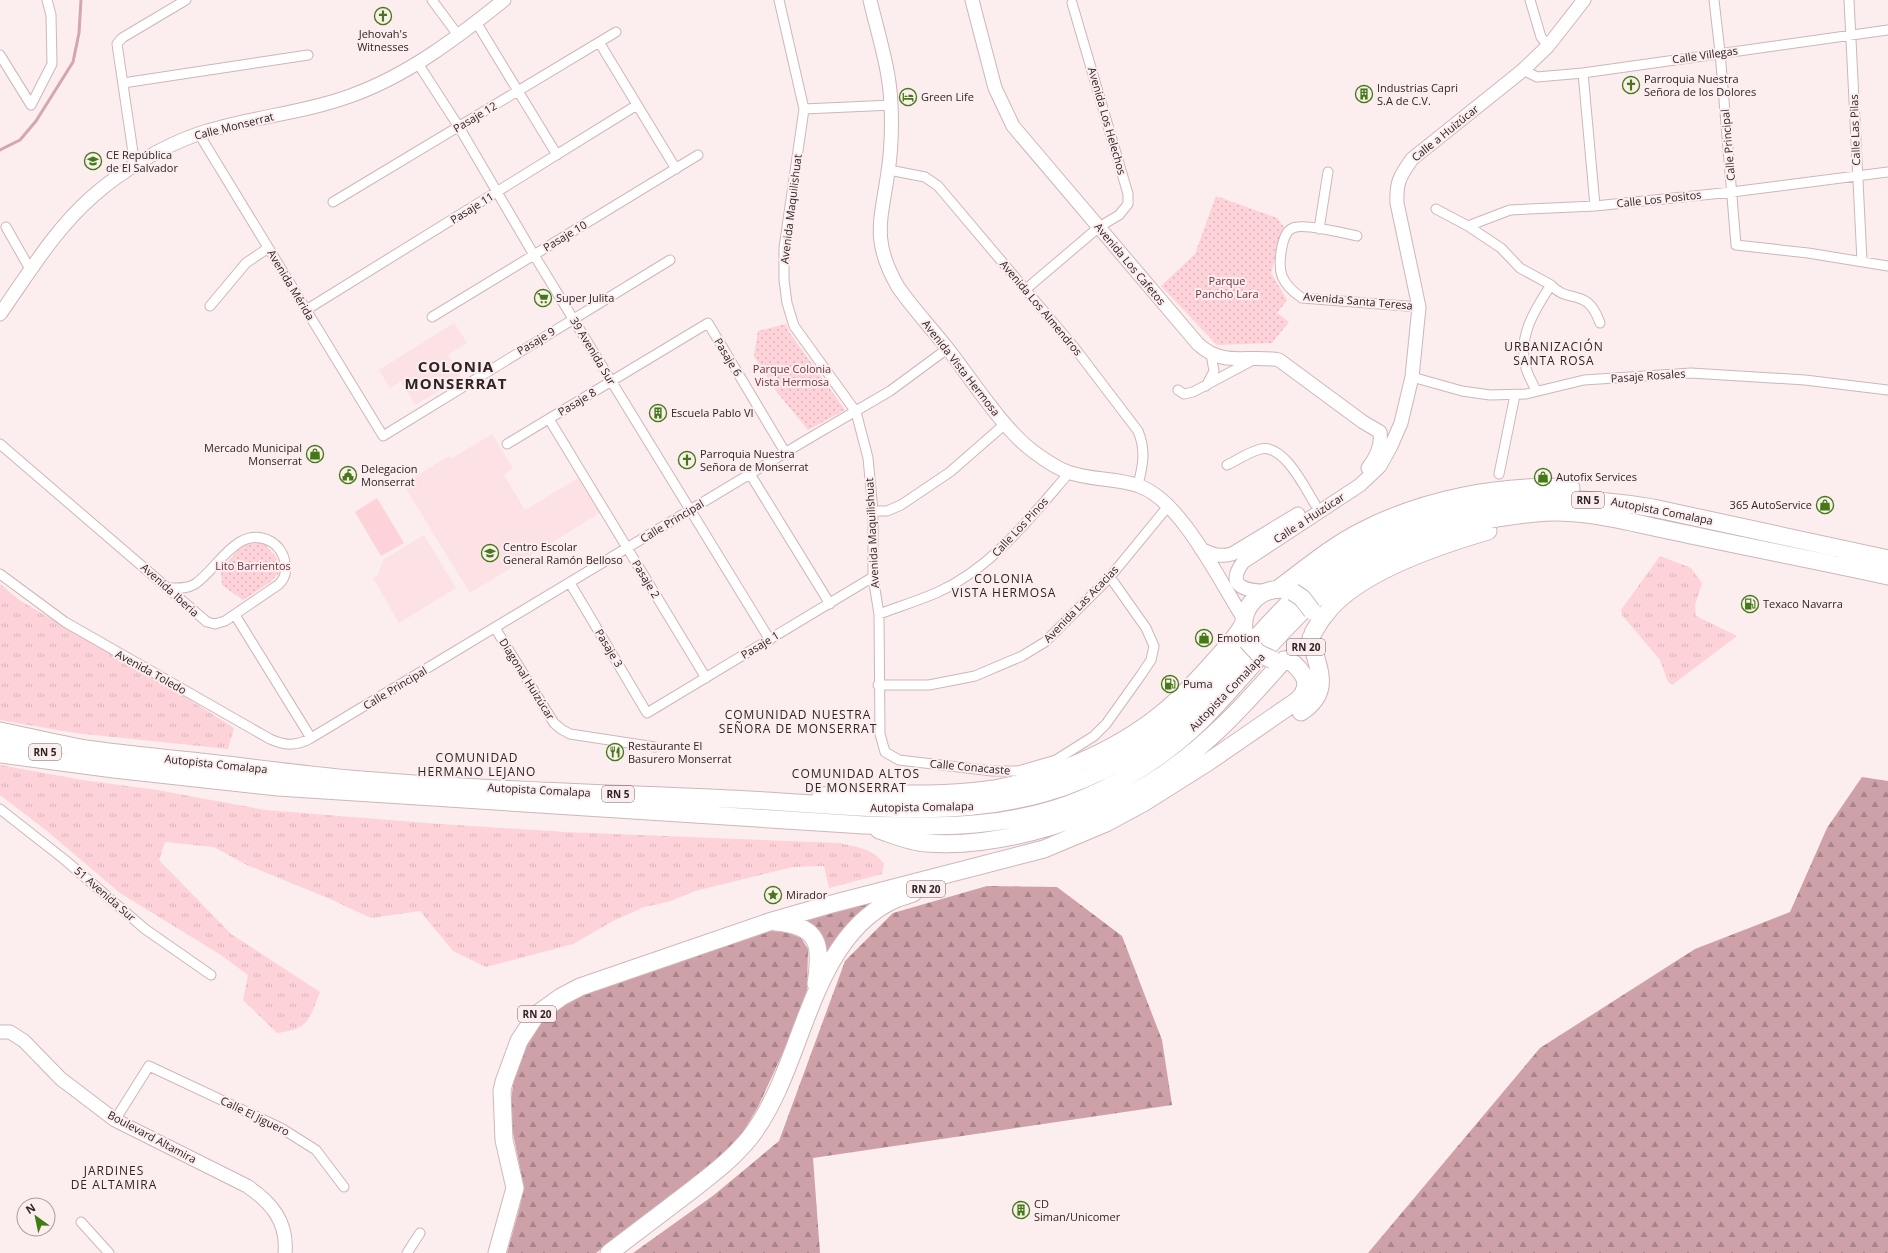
<svg xmlns="http://www.w3.org/2000/svg" width="1888" height="1253" viewBox="0 0 1888 1253" font-family="'Open Sans',sans-serif">
  <defs>
    <pattern id="grass-tufts" width="24" height="20" patternUnits="userSpaceOnUse"><rect width="24" height="20" fill="#fdd2d9"/><path d="M3 7l-1-3M5 7V3M7 7l1-3M15 17l-1-3M17 17v-4M19 17l1-3" fill="none" stroke="#d9b4ba"/></pattern>
    <pattern id="forest-firs" width="22" height="20" patternUnits="userSpaceOnUse"><rect width="22" height="20" fill="#cea1a8"/><path d="M5 1l3.5 6h-7zM16 11l3.5 6h-7z" fill="#a88389"/></pattern>
    <pattern id="park-dots" width="8" height="8" patternUnits="userSpaceOnUse"><rect width="8" height="8" fill="#fdd2d9"/><path d="M2 2h.1M6 6h.1" fill="none" stroke="#d9b4ba" stroke-width="1.8" stroke-linecap="round"/></pattern>
  </defs>
  <rect width="100%" height="100%" fill="#fcedef"/>
  <path fill="#fce1e5" d="M454,323L467,343L448,355L461,377L415,405L401,381L390,388L379,370Z
    M492,434L513,468L504,475L525,510L578,478L600,513L470,593L403,484L449,456L451,459Z
    M424,535L456,588L399,623L373,578L377,576L384,559Z"/>
  <path fill="url(#grass-tufts)" d="M1660,556L1691,568L1702,583L1695,605L1696,616L1737,636L1672,685L1668,682L1660,660L1622,615L1621,610Z
    M0,584L19,600L187,698L234,728L228,749L75,733L0,720Z
    M0,765L82,780L157,790L265,810L426,823L565,832L839,843C857,847 874,849 884,864L882,874L829,888L824,866L793,867L695,891L668,902L644,907L613,921L573,944L486,967L453,951L420,911L371,918L328,898L247,865L214,847L165,842L159,860L231,934L320,992C309,1020 309,1029 277,1033L243,1000L248,975L221,955L120,893L47,831L0,795Z"/>
  <path fill="url(#forest-firs)" d="M1862,777L1888,781V1253H1368L1540,1048L1695,949L1790,912L1827,828Z
    M987,886L1057,887L1122,936L1162,1040L1172,1105L813,1158L820,1253H633L714,1195L779,1141L845,961L893,913Z
    M880,898L827,956L810,923L804,919Z
    M770,931L786,932L801,938L808,949L807,990L790,1037L758,1107L740,1137L720,1157L596,1253H507L520,1206L523,1183L511,1123V1100L515,1073L525,1048L536,1029L552,1011L571,999L622,980Z"/>
  <path fill="url(#park-dots)" d="M1216,196L1277,218L1284,227L1271,273L1287,300L1277,313L1289,322L1272,343L1217,345L1161,286L1195,254Z
    M786,324L789,332L845,410L808,430L776,391L754,356L758,331Z
    M263,542L277,558L279,573L269,583L243,600L222,585L221,570L242,545Z"/>
  <path fill="#fdd2d9" d="M377,498L404,543L381,556L355,512Z"/>
  <g fill="none" stroke-linecap="round" stroke-linejoin="round">
    <path stroke="#d4a6ae" stroke-width="3" d="M0,150L20,140L36,121L73,62L79,33L81,0"/>
    <g stroke="#ceb6ba" stroke-width="11">
      <path id="street" d="M432,0L458,35
        M779,0L804,109L784,248V280L787,303L794,326L856,412L868,458L873,511V577L879,614L880,734L885,752L899,760L992,771H1018L1056,760L1094,736L1106,724L1141,675L1151,660L1154,646L1146,628L1110,577
        M1530,0L1541,37L1548,46
        M1714,0L1720,52L1736,245L1808,253L1888,266
        M1849,0L1862,261
        M476,22L557,155
        M599,42L676,169
        M0,55L31,105
        M417,62L459,127L534,255L770,640
        M1523,70L1537,77L1583,73L1888,30
        M1583,73L1595,206
        M123,83L308,55
        M31,105L52,64L51,15L47,0
        M804,109L892,105
        M199,134L383,436L670,260
        M135,166L117,44L122,38L186,0
        M889,170L925,177L938,186L1074,347L1138,431C1146,450 1143,465 1138,485
        M333,202L616,32
        M1436,209L1468,226L1510,210L1595,206L1732,192L1888,172
        M1468,226L1501,248L1520,268L1551,285
        M6,227L30,269
        M1319,229L1328,172
        M1357,236C1344,233 1303,223 1293,228C1281,232 1278,265 1282,276C1286,286 1293,292 1302,298L1419,307
        M1026,289L1099,227L1119,215L1128,204V194L1072,3
        M210,306L246,263L268,248
        M306,310L637,105
        M432,317L698,155
        M1412,377L1462,391L1490,395L1526,394L1584,380L1691,373L1805,380L1888,390
        M1206,386L1214,371L1211,354
        M1178,390L1184,394L1193,392L1255,359
        M1536,391C1533,383 1528,376 1526,368C1517,337 1535,309 1551,285C1569,305 1587,286 1600,323
        M549,419L706,678
        M0,444L207,622L215,624L225,621L278,585C285,579 287,572 285,563C284,554 278,545 270,541C237,524 217,570 195,584C187,589 178,588 169,588
        M507,444L708,323L785,452
        M1227,465C1238,460 1248,452 1261,449C1284,444 1305,488 1315,504
        M750,474L830,604
        M1499,474L1515,395
        M873,511H887L901,505L950,472L1005,424
        M0,574L65,622L270,739C285,746 297,746 311,738L808,439L890,391L947,349
        M570,583L647,713L873,577
        M879,614C898,607 917,601 936,593C992,568 1030,518 1069,473
        M235,615L311,738
        M495,628L554,723L561,729L570,734L655,747
        M878,685H929L975,676L1022,656L1045,642L1110,577L1169,505
        M0,809L65,860L145,929L211,975
        M115,1120L149,1066L281,1128L316,1150L344,1187
        M81,1222L109,1253
        M407,1253L420,1233"/>
    </g>
    <g stroke="#ceb6ba" stroke-width="15">
      <path id="secondary" d="M870,0C878,34 890,70 891,105C892,125 891,152 888,172C881,221 871,240 898,287C914,310 934,331 951,353C973,382 1005,431 1034,452C1045,460 1056,468 1068,472C1088,480 1117,478 1139,486C1181,500 1220,582 1244,619
        M972,0L995,88L1013,126L1198,344C1224,368 1248,354 1279,360L1363,422L1380,432
        M0,314C29,273 55,229 93,196C121,171 163,146 198,134C248,117 301,114 350,96C407,76 458,37 504,0
        M1368,468C1376,457 1382,446 1380,432
        M1201,549C1213,555 1219,557 1232,554L1298,514
        M1267,591C1246,591 1225,587 1243,562L1360,485L1380,466L1391,446L1401,423L1412,377L1419,307L1397,203C1396,182 1400,176 1412,159L1523,70L1548,46L1584,0
        M0,1032H10L24,1041L61,1079L115,1120L247,1186C271,1202 288,1222 285,1253"/>
    </g>
    <g stroke="#ceb6ba" stroke-width="17">
      <path id="primary" d="M0,745L36,751"/>
    </g>
    <g stroke="#ceb6ba" stroke-width="19">
      <path id="highway" d="M1278,589C1305,569 1332,546 1362,531C1424,499 1501,484 1571,488
        M1313,633C1317,627 1320,620 1325,615C1355,573 1440,545 1488,531
        M1245,636C1238,608 1260,585 1288,590
        M1301,712C1334,690 1316,667 1311,638
        M0,731C29,737 57,744 86,749C133,756 180,759 227,765C268,770 308,775 349,779C475,790 602,793 729,799C834,803 941,822 1044,793C1097,778 1149,749 1189,710C1233,668 1270,617 1317,577C1344,553 1376,540 1410,527C1493,497 1565,493 1653,508L1888,559
        M0,754L114,769L278,787L864,825C941,827 1014,829 1087,797C1128,779 1168,753 1200,722C1243,679 1279,629 1326,590C1383,542 1463,520 1536,513C1584,508 1635,524 1682,533C1751,548 1820,561 1888,576
        M821,796C878,791 936,798 994,789C1050,779 1117,750 1161,714C1179,700 1194,683 1209,667C1221,653 1234,641 1243,625
        M879,830C894,835 910,842 926,843C1001,849 1101,817 1164,774C1210,743 1247,702 1284,660
        M776,922C820,926 822,945 816,984
        M497,1253L515,1188L504,1140L502,1091L504,1082L519,1041L536,1015L561,997L580,987L769,922L828,905L1044,849L1106,823L1143,803L1208,762L1298,700C1314,684 1303,671 1288,659
        M609,1253C635,1233 662,1213 688,1193C711,1175 733,1159 751,1136C805,1065 807,944 891,901C898,897 906,896 913,893"/>
    </g>
    <use href="#street" stroke="#fff" stroke-width="9"/>
    <use href="#secondary" stroke="#fff" stroke-width="13"/>
    <use href="#primary" stroke="#fff" stroke-width="15"/>
    <use href="#highway" stroke="#fff" stroke-width="17"/>
    <g stroke="#ceb6ba" stroke-width="19" stroke-linecap="butt">
      <path id="highway-bridge" d="M1293,592L1302,598L1312,611
        M1247,641L1258,653L1273,660"/>
    </g>
    <use href="#highway-bridge" stroke="#fff" stroke-width="17"/>
  </g>
  <defs>
    <g id="church-ring" transform="scale(0.9)"><circle r="9.5" fill="#fcedef" stroke="#427b13" stroke-width="1.5"/><path d="M-1.2-6h2.4v3.5h3.3v2.4h-3.3V6h-2.4V-.1h-3.3v-2.4h3.3Z" fill="#427b13"/></g>
    <g id="building-ring" transform="scale(0.9)"><circle r="9.5" fill="#fcedef" stroke="#427b13" stroke-width="1.5"/><path d="M-4-6H4V6H1V3H-1V6H-4ZM-2.5-4.3h1.7v1.8h-1.7ZM.8-4.3h1.7v1.8H.8ZM-2.5-1h1.7V.8h-1.7ZM.8-1h1.7V.8H.8Z" fill="#427b13"/></g>
    <g id="hotel-ring" transform="scale(0.9)"><circle r="9.5" fill="#fcedef" stroke="#427b13" stroke-width="1.5"/><path d="M-6-4.5h1.5V1H6V5H4.5V3h-9V5H-6ZM-4 0a1.8 1.8 0 1 1 3.6 0ZM.5 0V-2.5h3Q6-2.5 6 0Z" fill="#427b13"/></g>
    <g id="school-ring" transform="scale(0.9)"><circle r="9.5" fill="#fcedef" stroke="#427b13" stroke-width="1.5"/><path d="M0-5L7-2L0 1L-7-2ZM-4 1L0 2.5L4 1V4Q0 6-4 4Z" fill="#427b13"/></g>
    <g id="supermarket-ring" transform="scale(0.9)"><circle r="9.5" fill="#fcedef" stroke="#427b13" stroke-width="1.5"/><path d="M-6-5.5h2.5l.6 2H6L4.5 2H-2.5L-4.4-4H-6ZM-1.5 3.2a1.3 1.3 0 1 0 .1 0ZM3 3.2a1.3 1.3 0 1 0 .1 0Z" fill="#427b13"/></g>
    <g id="shop-ring" transform="scale(0.9)"><circle r="9.5" fill="#fcedef" stroke="#427b13" stroke-width="1.5"/><path d="M-5-2.5h2.3a2.7 3.5 0 0 1 5.4 0H5L5.5 6h-11ZM-1.5-2.5h3a1.5 2.3 0 0 0-3 0Z" fill="#427b13"/></g>
    <g id="civic-ring" transform="scale(0.9)"><circle r="9.5" fill="#fcedef" stroke="#427b13" stroke-width="1.5"/><path d="M-.6-6.5H3V-4.5H.6V-3L4-1V1h2V6H-6V1h2V-1L-.6-3ZM-1.2 2.5V6h2.4V2.5Z" fill="#427b13"/></g>
    <g id="fuel-ring" transform="scale(0.9)"><circle r="9.5" fill="#fcedef" stroke="#427b13" stroke-width="1.5"/><path d="M-5.5-6h7V0h2V4h1.3V-2.5L3-4.5l.8-.8L6-3V5H2.5V1h-1V6h-7ZM-4.2-4.7v3.2H.2V-4.7Z" fill="#427b13"/></g>
    <g id="restaurant-ring" transform="scale(0.9)"><circle r="9.5" fill="#fcedef" stroke="#427b13" stroke-width="1.5"/><path d="M-5-6h1v4h1v-4h1v4h1v-4h1v5L-1.5 .5V6h-2V.5L-5-1ZM5-6V6H3V1.5H1.5Q1.5-4 5-6Z" fill="#427b13"/></g>
    <g id="sight-ring" transform="scale(0.9)"><circle r="9.5" fill="#fcedef" stroke="#427b13" stroke-width="1.5"/><path d="M0-6L1.8-2.2L6-1.7L2.9 1.2L3.7 5.4L0 3.3L-3.7 5.4L-2.9 1.2L-6-1.7L-1.8-2.2Z" fill="#427b13"/></g>
  </defs>
  <g fill-rule="evenodd">
    <use href="#church-ring" x="383" y="16"/>
    <use href="#church-ring" x="1631" y="85"/>
    <use href="#building-ring" x="1364" y="94"/>
    <use href="#hotel-ring" x="908" y="97"/>
    <use href="#school-ring" x="93" y="161"/>
    <use href="#supermarket-ring" x="543" y="298"/>
    <use href="#building-ring" x="658" y="413"/>
    <use href="#shop-ring" x="315" y="454"/>
    <use href="#church-ring" x="687" y="460"/>
    <use href="#civic-ring" x="348" y="475"/>
    <use href="#shop-ring" x="1543" y="477"/>
    <use href="#shop-ring" x="1825" y="505"/>
    <use href="#school-ring" x="490" y="553"/>
    <use href="#fuel-ring" x="1750" y="604"/>
    <use href="#shop-ring" x="1204" y="638"/>
    <use href="#fuel-ring" x="1170" y="684"/>
    <use href="#restaurant-ring" x="615" y="752"/>
    <use href="#sight-ring" x="773" y="895"/>
    <use href="#building-ring" x="1021" y="1210"/>
  </g>
  <g text-anchor="middle" stroke-width="4" stroke-linejoin="round" paint-order="stroke">
    <g fill="#fcedef" stroke="#6b6062" stroke-width="1">
      <rect x="1572" y="492" width="32" height="16" rx="3"/>
      <rect x="1287" y="639" width="38" height="16" rx="3"/>
      <rect x="29" y="744" width="32" height="16" rx="3"/>
      <rect x="602" y="786" width="32" height="16" rx="3"/>
      <rect x="907" y="881" width="38" height="16" rx="3"/>
      <rect x="518" y="1006" width="38" height="16" rx="3"/>
    </g>
    <g font-size="10" font-weight="bold" fill="#2d2425">
      <text x="1588" y="504">RN 5</text>
      <text x="1306" y="651">RN 20</text>
      <text x="45" y="756">RN 5</text>
      <text x="618" y="798">RN 5</text>
      <text x="926" y="893">RN 20</text>
      <text x="537" y="1018">RN 20</text>
    </g>
    <g font-size="11" fill="#2d2425" stroke="#fcedef" text-anchor="start">
      <text x="383" y="38" text-anchor="middle">Jehovah's<tspan x="383" dy="13">Witnesses</tspan></text>
      <text x="1644" y="83">Parroquia Nuestra<tspan x="1644" dy="13">Señora de los Dolores</tspan></text>
      <text x="1377" y="92">Industrias Capri<tspan x="1377" dy="13">S.A de C.V.</tspan></text>
      <text x="921" y="101">Green Life</text>
      <text x="106" y="159">CE República<tspan x="106" dy="13">de El Salvador</tspan></text>
      <text x="556" y="302">Super Julita</text>
      <text x="671" y="417">Escuela Pablo VI</text>
      <text x="302" y="452" text-anchor="end">Mercado Municipal<tspan x="302" dy="13">Monserrat</tspan></text>
      <text x="700" y="458">Parroquia Nuestra<tspan x="700" dy="13">Señora de Monserrat</tspan></text>
      <text x="361" y="473">Delegacion<tspan x="361" dy="13">Monserrat</tspan></text>
      <text x="1556" y="481">Autofix Services</text>
      <text x="1812" y="509" text-anchor="end">365 AutoService</text>
      <text x="503" y="551">Centro Escolar<tspan x="503" dy="13">General Ramón Belloso</tspan></text>
      <text x="1763" y="608">Texaco Navarra</text>
      <text x="1217" y="642">Emotion</text>
      <text x="1183" y="688">Puma</text>
      <text x="628" y="750">Restaurante El<tspan x="628" dy="13">Basurero Monserrat</tspan></text>
      <text x="786" y="899">Mirador</text>
      <text x="1034" y="1208">CD<tspan x="1034" dy="13">Siman/Unicomer</tspan></text>
    </g>
    <g font-size="11" fill="#2d2425" stroke="#fcedef">
      <text transform="translate(1705 55) rotate(-8)" y="4">Calle Villegas</text>
      <text transform="translate(475 117) rotate(-31)" y="4">Pasaje 12</text>
      <text transform="translate(1107 121) rotate(74)" y="4">Avenida Los Helechos</text>
      <text transform="translate(234 126) rotate(-14)" y="4">Calle Monserrat</text>
      <text transform="translate(1855 130) rotate(-92)" y="4">Calle Las Pilas</text>
      <text transform="translate(1445 133) rotate(-39)" y="4">Calle a Huizúcar</text>
      <text transform="translate(1728 145) rotate(-95)" y="4">Calle Principal</text>
      <text transform="translate(1659 199) rotate(-6)" y="4">Calle Los Positos</text>
      <text transform="translate(472 208) rotate(-32)" y="4">Pasaje 11</text>
      <text transform="translate(791 209) rotate(-83)" y="4">Avenida Maquilishuat</text>
      <text transform="translate(565 236) rotate(-31)" y="4">Pasaje 10</text>
      <text transform="translate(1130 264) rotate(50)" y="4">Avenida Los Cafetos</text>
      <text transform="translate(291 285) rotate(59)" y="4">Avenida Mérida</text>
      <text transform="translate(1358 301) rotate(5)" y="4">Avenida Santa Teresa</text>
      <text transform="translate(1041 308) rotate(50)" y="4">Avenida Los Almendros</text>
      <text transform="translate(536 341) rotate(-31)" y="4">Pasaje 9</text>
      <text transform="translate(593 351) rotate(59)" y="4">39 Avenida Sur</text>
      <text transform="translate(728 357) rotate(59)" y="4">Pasaje 6</text>
      <text transform="translate(961 368) rotate(52)" y="4">Avenida Vista Hermosa</text>
      <text transform="translate(1648 376) rotate(-4)" y="4">Pasaje Rosales</text>
      <text transform="translate(577 402) rotate(-31)" y="4">Pasaje 8</text>
      <text transform="translate(1662 511) rotate(11)" y="4">Autopista Comalapa</text>
      <text transform="translate(1309 518) rotate(-33)" y="4">Calle a Huizúcar</text>
      <text transform="translate(672 521) rotate(-31)" y="4">Calle Principal</text>
      <text transform="translate(1020 527) rotate(-47)" y="4">Calle Los Pinos</text>
      <text transform="translate(872 533) rotate(-93)" y="4">Avenida Maquilishuat</text>
      <text transform="translate(646 579) rotate(59)" y="4">Pasaje 2</text>
      <text transform="translate(170 590) rotate(42)" y="4">Avenida Iberia</text>
      <text transform="translate(1081 604) rotate(-46)" y="4">Avenida Las Acacias</text>
      <text transform="translate(760 645) rotate(-31)" y="4">Pasaje 1</text>
      <text transform="translate(609 648) rotate(59)" y="4">Pasaje 3</text>
      <text transform="translate(151 672) rotate(29)" y="4">Avenida Toledo</text>
      <text transform="translate(527 679) rotate(58)" y="4">Diagonal Huizúcar</text>
      <text transform="translate(395 688) rotate(-31)" y="4">Calle Principal</text>
      <text transform="translate(1227 692) rotate(-46)" y="4">Autopista Comalapa</text>
      <text transform="translate(216 764) rotate(6)" y="4">Autopista Comalapa</text>
      <text transform="translate(970 767) rotate(5)" y="4">Calle Conacaste</text>
      <text transform="translate(539 790) rotate(3)" y="4">Autopista Comalapa</text>
      <text transform="translate(922 807) rotate(-1)" y="4">Autopista Comalapa</text>
      <text transform="translate(105 894) rotate(41)" y="4">51 Avenida Sur</text>
      <text transform="translate(255 1116) rotate(26)" y="4">Calle El Jiguero</text>
      <text transform="translate(152 1137) rotate(28)" y="4">Boulevard Altamira</text>
    </g>
    <g font-size="11" fill="#703441" stroke="#fcedef">
      <text x="1227" y="285">Parque<tspan x="1227" dy="13">Pancho Lara</tspan></text>
      <text x="792" y="373">Parque Colonia<tspan x="792" dy="13">Vista Hermosa</tspan></text>
      <text x="253" y="570">Lito Barrientos</text>
    </g>
    <g font-size="12" letter-spacing="1" fill="#2d2425" stroke="#fcedef">
      <text x="1554" y="351">URBANIZACIÓN<tspan x="1554" dy="14">SANTA ROSA</tspan></text>
      <text x="1004" y="583">COLONIA<tspan x="1004" dy="14">VISTA HERMOSA</tspan></text>
      <text x="798" y="719">COMUNIDAD NUESTRA<tspan x="798" dy="14">SEÑORA DE MONSERRAT</tspan></text>
      <text x="477" y="762">COMUNIDAD<tspan x="477" dy="14">HERMANO LEJANO</tspan></text>
      <text x="856" y="778">COMUNIDAD ALTOS<tspan x="856" dy="14">DE MONSERRAT</tspan></text>
      <text x="114" y="1175">JARDINES<tspan x="114" dy="14">DE ALTAMIRA</tspan></text>
    </g>
    <g font-size="15" font-weight="bold" letter-spacing="1" fill="#2d2425" stroke="#fcedef">
      <text x="456" y="372">COLONIA<tspan x="456" dy="17">MONSERRAT</tspan></text>
    </g>
  </g>
  <g transform="translate(36 1217) rotate(327)"><circle r="19" fill="#fcedef" stroke="#a99d9e"/>
  <path d="M0-3L7 15L0 10L-7 15Z" fill="#427b13"/>
  <text y="-6" font-size="11" font-weight="bold" text-anchor="middle" fill="#2d2425">N</text>
  </g>
</svg>
